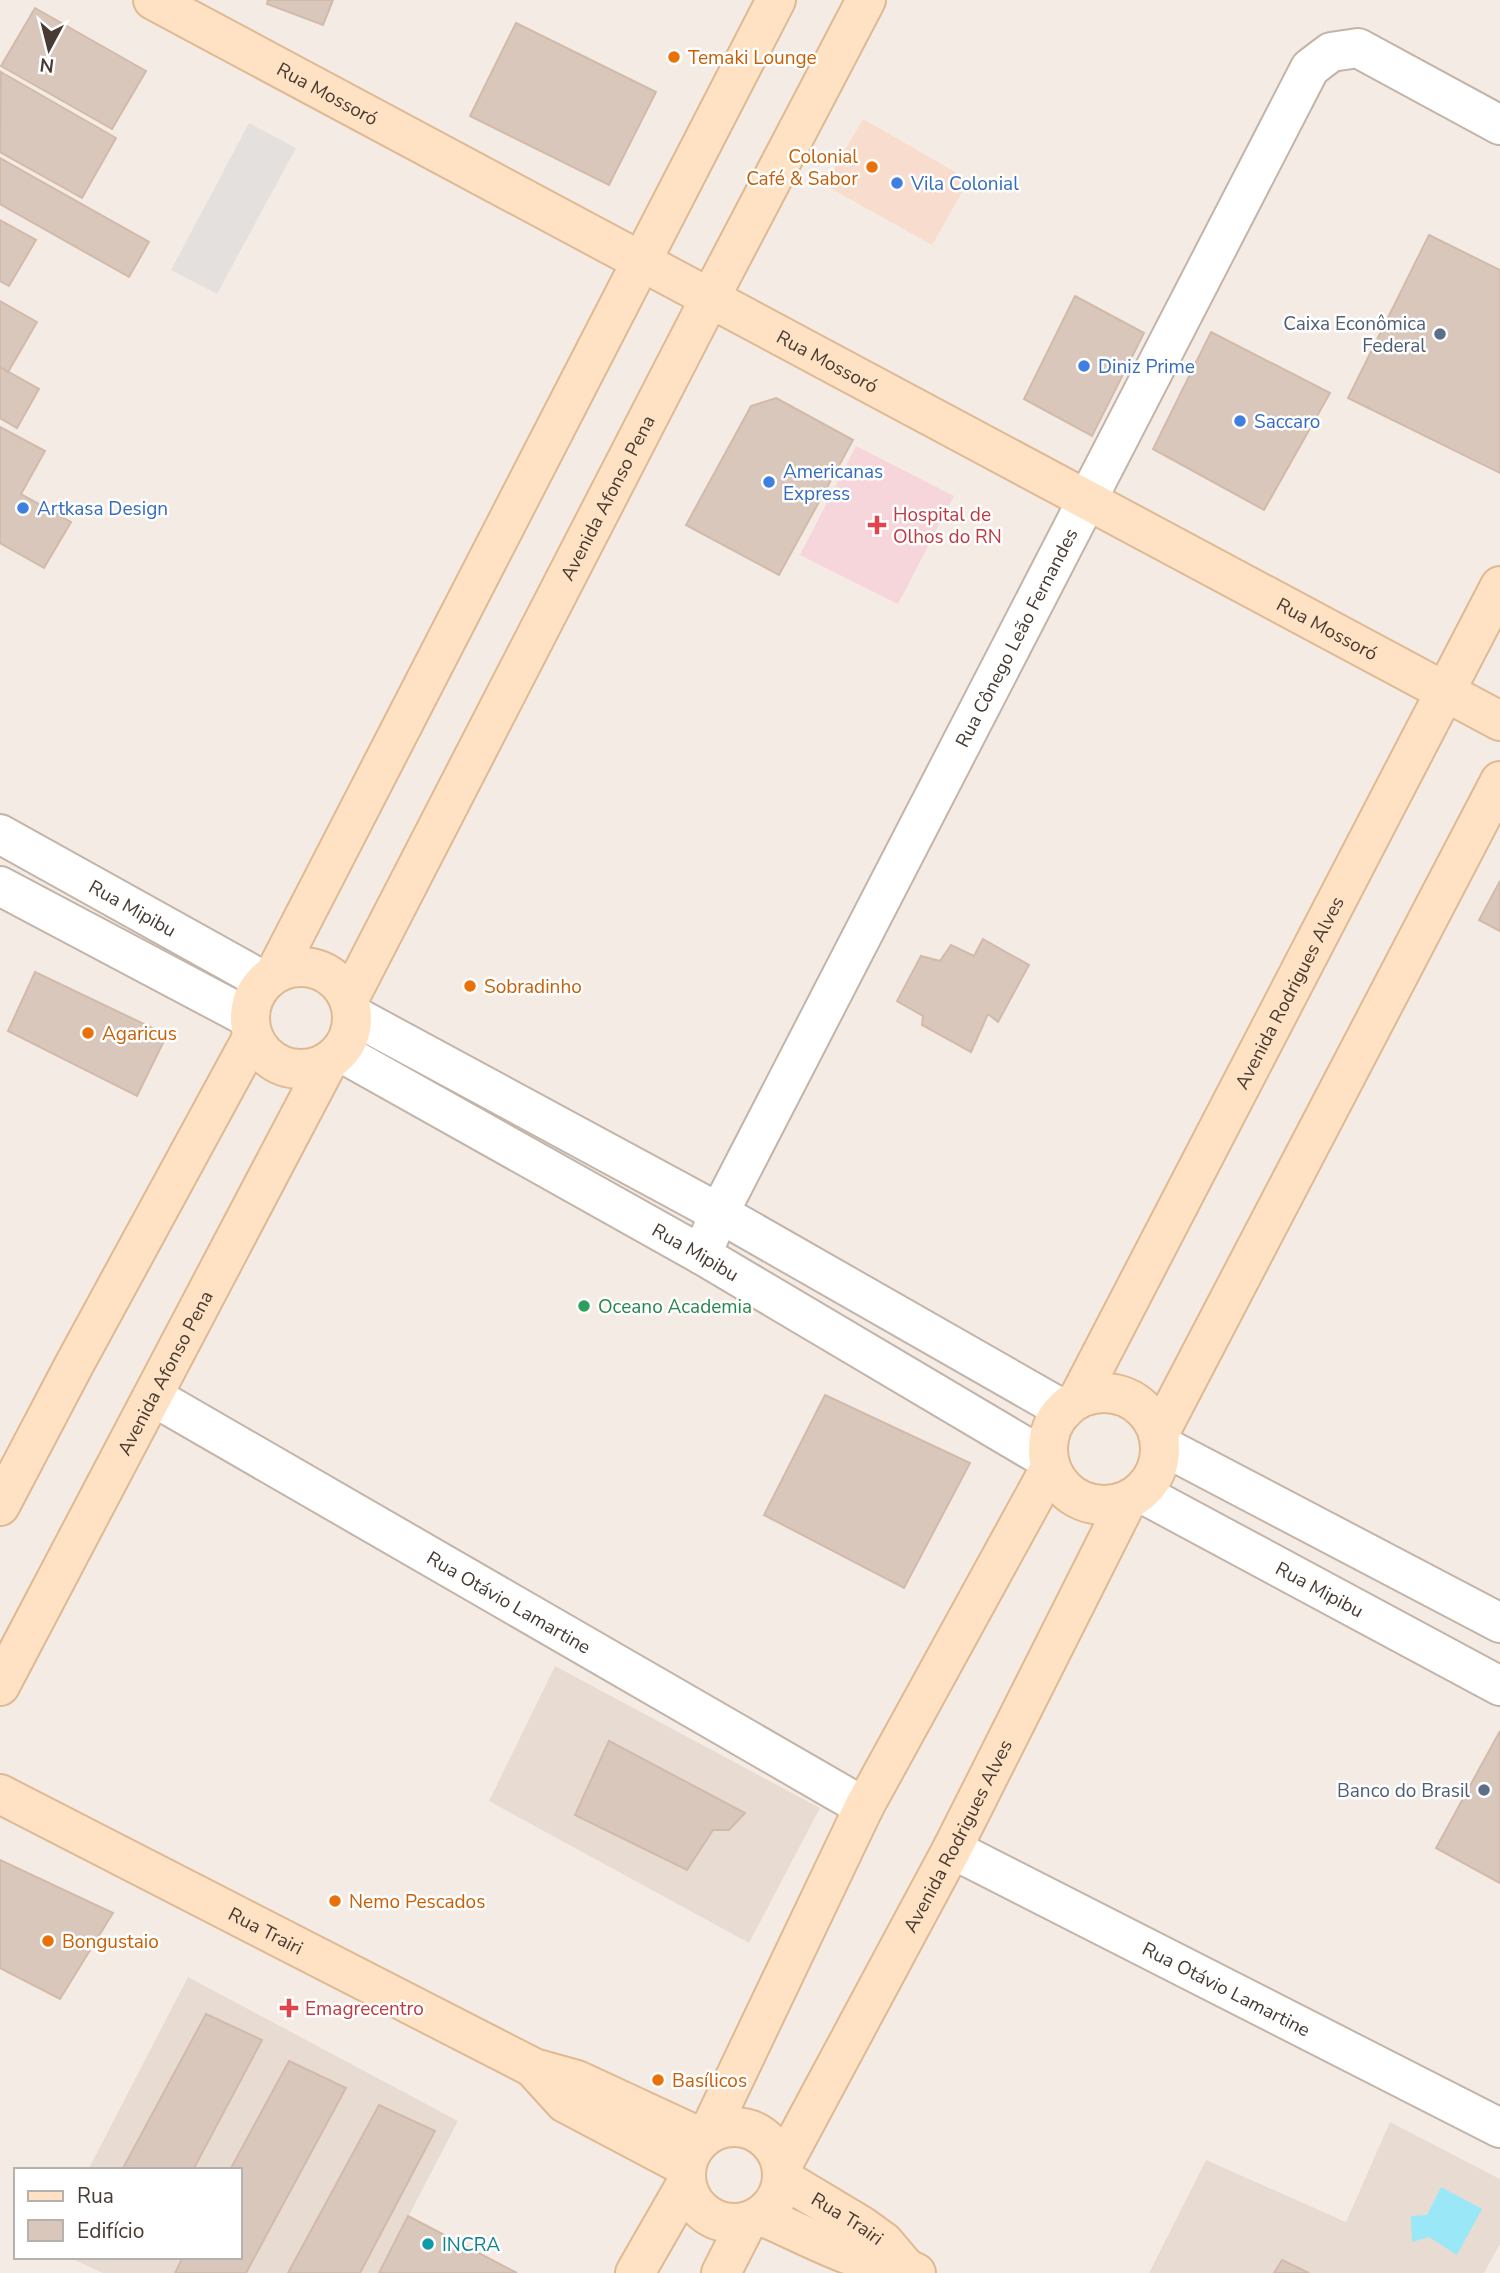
<svg xmlns="http://www.w3.org/2000/svg" width="1500" height="2273" viewBox="0 0 1500 2273" font-family="'Nunito Sans',sans-serif">
  <rect width="100%" height="100%" fill="#f4ece4"/>
  <path fill="#e8dcd2" d="M555,1666L820,1808L749,1943L489,1801Z
    M188,1977L458,2121L379,2273H103L68,2257H240V2170H88Z
    M1390,2122L1500,2179V2244L1484,2273H1149L1206,2160L1346,2222Z"/>
  <path fill="#f8dccd" d="M863,119L969,180L932,245L825,185Z"/>
  <path fill="#f6d6da" d="M856,446L954,496L898,604L800,555Z"/>
  <path fill="#e4e0dd" d="M249,123L296,148L217,294L171,270Z"/>
  <path fill="#9ae7f7" d="M1441,2187L1482,2209L1457,2255L1429,2237L1412,2242L1411,2216L1427,2215Z"/>
  <path fill="#dac7bc" stroke="#d2baab" stroke-width="2" d="M268,0H333L323,25L267,4Z
    M35,8L146,71L112,129L1,66Z
    M516,23L656,92L609,185L470,116Z
    M1,72L116,138L82,198L0,152Z
    M0,158L149,242L129,277L0,204Z
    M0,220L36,240L9,286L0,281Z
    M1429,235L1500,270V473L1348,398Z
    M1075,296L1144,333L1092,436L1024,399Z
    M0,301L37,322L8,372L0,367Z
    M1211,332L1330,393L1264,510L1153,449Z
    M0,367L39,389L17,428L0,418Z
    M776,398L853,440L779,575L686,525L751,406Z
    M0,427L45,451L21,494L71,522L44,568L0,543Z
    M1500,881V931L1479,920Z
    M983,939L1029,965L998,1022L988,1014L971,1052L922,1025L923,1016L897,1001L921,956L940,961L951,945L974,956Z
    M35,972L167,1035L137,1096L8,1031Z
    M825,1395L970,1463L904,1588L764,1515Z
    M1500,1731V1883L1436,1848Z
    M609,1741L745,1813L729,1830H713L687,1870L575,1815Z
    M0,1860L113,1913L60,1999L0,1968Z
    M206,2014L262,2040L193,2170H122Z
    M289,2061L346,2088L246,2273H175L183,2257H240V2170H230Z
    M379,2105L435,2131L360,2273H288Z
    M408,2216L517,2273H379Z
    M1282,2260L1309,2273H1274Z"/>
  <g fill="none" stroke-linecap="round" stroke-linejoin="round">
    <g stroke="#c3b4a9" stroke-width="42">
      <g id="street">
        <path id="s1" d="M0,834L264,981"/>
        <path d="M0,886L249,1018"/>
        <path d="M353,1015L719,1213L1064,1410"/>
        <path id="s2" d="M340,1052L702,1255L1048,1460"/>
        <path id="s3" d="M702,1255L719,1213L1310,68L1331,52L1358,48L1500,125"/>
        <path id="s4" d="M154,1397L864,1807"/>
        <path d="M1161,1445L1500,1623"/>
        <path id="s5" d="M1141,1493L1500,1686"/>
        <path id="s6" d="M952,1849L1500,2128"/>
      </g>
    </g>
    <g stroke="#dfb993" stroke-width="42">
      <g id="secondary">
        <path id="s7" d="M153,0L1500,721"/>
        <circle cx="301" cy="1018" r="51"/>
        <path d="M275,973L776,0"/>
        <path id="s8" d="M349,999L710,298L866,0"/>
        <circle cx="1104" cy="1449" r="56"/>
        <path id="s9" d="M1078,1399L1500,586"/>
        <path d="M1159,1434L1500,781"/>
        <path d="M0,1506L74,1365L253,1036"/>
        <path id="s10" d="M0,1686L328,1062"/>
        <path id="s11" d="M0,1794L534,2068L577,2080L702,2138"/>
        <path d="M535,2070L565,2103L686,2167"/>
        <circle cx="734" cy="2175" r="48"/>
        <path d="M708,2134L864,1807L1050,1468"/>
        <path id="s12" d="M782,2166L952,1849L1127,1501"/>
        <path id="s13" d="M782,2178L862,2226L884,2242L906,2268"/>
        <path d="M761,2216C790,2228 818,2243 847,2254C870,2263 896,2262 916,2273"/>
        <path d="M635,2273L686,2184"/>
        <path d="M721,2273L747,2222"/>
      </g>
    </g>
    <use href="#street" stroke="#fff" stroke-width="38"/>
    <use href="#secondary" stroke="#ffe2c3" stroke-width="38"/>
  </g>
  <g fill="#e8710a" stroke="#fff" stroke-width="2.5">
    <circle cx="674" cy="57" r="7"/>
    <circle cx="872" cy="167" r="7"/>
    <circle cx="470" cy="986" r="7"/>
    <circle cx="88" cy="1033" r="7"/>
    <circle cx="335" cy="1901" r="7"/>
    <circle cx="48" cy="1941" r="7"/>
    <circle cx="658" cy="2080" r="7"/>
  </g>
  <g fill="#3f7fe0" stroke="#fff" stroke-width="2.5">
    <circle cx="897" cy="183" r="7"/>
    <circle cx="1084" cy="366" r="7"/>
    <circle cx="1240" cy="421" r="7"/>
    <circle cx="769" cy="482" r="7"/>
    <circle cx="23" cy="508" r="7"/>
  </g>
  <g fill="#5c6f8a" stroke="#fff" stroke-width="2.5">
    <circle cx="1440" cy="334" r="7"/>
    <circle cx="1484" cy="1790" r="7"/>
  </g>
  <g fill="#e0444e" stroke="#fff" stroke-width="2.5">
    <path d="M873.5 514.5h7v7h7v7h-7v7h-7v-7h-7v-7h7z"/>
    <path d="M285.5 1997.5h7v7h7v7h-7v7h-7v-7h-7v-7h7z"/>
  </g>
  <circle fill="#2e9e5b" stroke="#fff" stroke-width="2.5" cx="584" cy="1306" r="7"/>
  <circle fill="#0f9aa8" stroke="#fff" stroke-width="2.5" cx="428" cy="2244" r="7"/>
  <g text-anchor="middle" stroke-width="5" stroke-linejoin="round" paint-order="stroke">
    <g font-size="19" fill="#c56008" stroke="#fff" text-anchor="start">
      <text x="688" y="64">Temaki Lounge</text>
      <text x="858" y="163" text-anchor="end">Colonial<tspan x="858" dy="22">Café &amp; Sabor</tspan></text>
      <text x="484" y="993">Sobradinho</text>
      <text x="102" y="1040">Agaricus</text>
      <text x="349" y="1908">Nemo Pescados</text>
      <text x="62" y="1948">Bongustaio</text>
      <text x="672" y="2087">Basílicos</text>
    </g>
    <g font-size="19" fill="#473b33" stroke="#fff">
      <text dy="7" stroke="none"><textPath href="#s7" startOffset="198">Rua Mossoró</textPath></text>
      <text dy="7" stroke="none"><textPath href="#s7" startOffset="765">Rua Mossoró</textPath></text>
      <text dy="7" stroke="none"><textPath href="#s8" startOffset="564">Avenida Afonso Pena</textPath></text>
      <text dy="7" stroke="none"><textPath href="#s7" startOffset="1332">Rua Mossoró</textPath></text>
      <text dy="7" stroke="none"><textPath href="#s3" startOffset="693">Rua Cônego Leão Fernandes</textPath></text>
      <text dy="7" stroke="none"><textPath href="#s1" startOffset="152">Rua Mipibu</textPath></text>
      <text dy="7" stroke="none"><textPath href="#s9" startOffset="458">Avenida Rodrigues Alves</textPath></text>
      <text dy="7" stroke="none"><textPath href="#s2" startOffset="408">Rua Mipibu</textPath></text>
      <text dy="7" stroke="none"><textPath href="#s10" startOffset="354">Avenida Afonso Pena</textPath></text>
      <text dy="7" stroke="none"><textPath href="#s5" startOffset="203">Rua Mipibu</textPath></text>
      <text dy="7" stroke="none"><textPath href="#s4" startOffset="410">Rua Otávio Lamartine</textPath></text>
      <text dy="7" stroke="none"><textPath href="#s12" startOffset="374">Avenida Rodrigues Alves</textPath></text>
      <text dy="7" stroke="none"><textPath href="#s11" startOffset="299">Rua Trairi</textPath></text>
      <text dy="7" stroke="none"><textPath href="#s6" startOffset="308">Rua Otávio Lamartine</textPath></text>
      <text dy="7" stroke="none"><textPath href="#s13" startOffset="77">Rua Trairi</textPath></text>
    </g>
    <g font-size="19" fill="#366cbe" stroke="#fff" text-anchor="start">
      <text x="911" y="190">Vila Colonial</text>
      <text x="1098" y="373">Diniz Prime</text>
      <text x="1254" y="428">Saccaro</text>
      <text x="783" y="478">Americanas<tspan x="783" dy="22">Express</tspan></text>
      <text x="37" y="515">Artkasa Design</text>
    </g>
    <g font-size="19" fill="#4e5e75" stroke="#fff" text-anchor="end">
      <text x="1426" y="330">Caixa Econômica<tspan x="1426" dy="22">Federal</tspan></text>
      <text x="1470" y="1797">Banco do Brasil</text>
    </g>
    <g font-size="19" fill="#be3a42" stroke="#fff" text-anchor="start">
      <text x="893" y="521">Hospital de<tspan x="893" dy="22">Olhos do RN</tspan></text>
      <text x="305" y="2015">Emagrecentro</text>
    </g>
    <g font-size="19" fill="#27864d" stroke="#fff" text-anchor="start">
      <text x="598" y="1313">Oceano Academia</text>
    </g>
    <g font-size="19" fill="#0d838f" stroke="#fff" text-anchor="start">
      <text x="442" y="2251">INCRA</text>
    </g>
  </g>
  <rect x="14" y="2168" width="228" height="91" fill="#ffffff" stroke="#b5b1ad" stroke-width="2"/>
  <rect x="28" y="2191" width="35" height="10" fill="#ffe2c3" stroke="#b5b1ad" stroke-width="2"/>
  <text x="77" y="2203" font-size="21" fill="#473b33">Rua</text>
  <rect x="28" y="2220" width="35" height="21" fill="#dac7bc" stroke="#b5b1ad" stroke-width="2"/>
  <text x="77" y="2238" font-size="21" fill="#473b33">Edifício</text>
  <g transform="translate(49 49) rotate(187)" stroke="#ffffff" stroke-width="5" paint-order="stroke">
  <path d="M0-5L12 26L0 18L-12 26Z" fill="#473b33"/>
  <text y="-10" font-size="19" font-weight="bold" text-anchor="middle" fill="#473b33">N</text>
  </g>
</svg>
